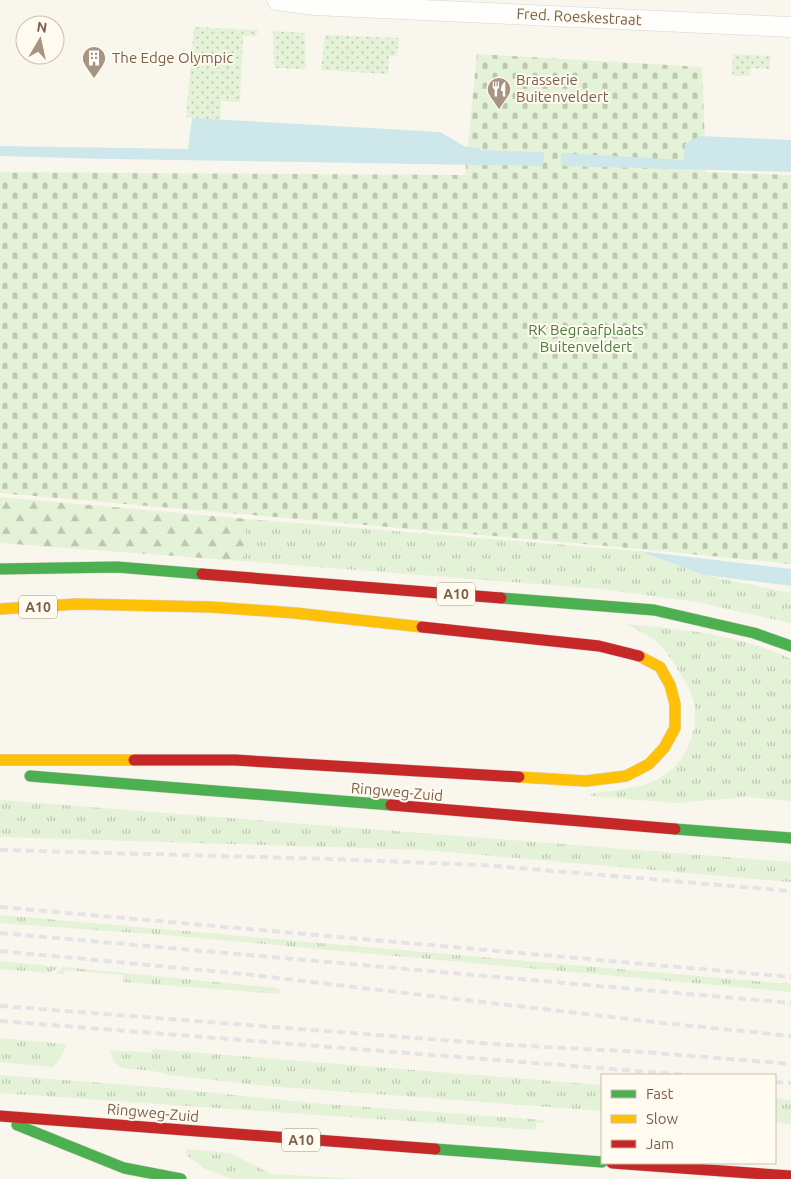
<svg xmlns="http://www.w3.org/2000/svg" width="791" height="1179" viewBox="0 0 791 1179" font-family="Ubuntu,sans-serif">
  <defs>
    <pattern id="grass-tufts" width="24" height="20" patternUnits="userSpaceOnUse" patternTransform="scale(1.25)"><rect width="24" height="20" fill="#e4f2d7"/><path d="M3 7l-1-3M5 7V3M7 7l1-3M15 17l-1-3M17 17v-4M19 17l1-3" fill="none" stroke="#bec7b0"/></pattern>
    <pattern id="forest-firs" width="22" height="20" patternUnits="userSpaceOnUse" patternTransform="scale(1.25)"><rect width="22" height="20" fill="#e4f2d7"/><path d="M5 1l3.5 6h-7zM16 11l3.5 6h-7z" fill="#bec7b0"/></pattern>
    <pattern id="cemetery-stones" width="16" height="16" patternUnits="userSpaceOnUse" patternTransform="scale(1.25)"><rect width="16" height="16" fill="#e4f2d7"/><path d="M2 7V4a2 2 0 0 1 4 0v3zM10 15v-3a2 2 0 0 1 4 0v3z" fill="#bec7b0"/></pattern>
    <pattern id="garden-dots" width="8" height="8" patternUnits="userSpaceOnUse" patternTransform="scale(1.25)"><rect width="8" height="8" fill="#e4f2d7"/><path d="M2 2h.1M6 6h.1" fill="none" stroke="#bec7b0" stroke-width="1.8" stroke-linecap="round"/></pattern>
  </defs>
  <rect width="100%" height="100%" fill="#f9f6ee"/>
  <path fill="url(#grass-tufts)" d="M247,519L638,551L704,575L791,593V623L697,602L601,589L242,561Z
    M627,624C681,629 742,635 791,659V801L747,797L675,803L592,796L591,794C613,790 641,789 662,777C687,762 702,725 692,696C686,680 671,657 659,644C651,636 637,630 627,624Z
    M0,800L791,862V882L425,850L0,837Z
    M0,915L791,984V992L165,935L0,923Z
    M0,961L59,967L50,973L0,969Z
    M63,967L276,988L280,990L281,994L123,982V975L64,970V974H55Z
    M0,1038L66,1044C64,1051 60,1061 53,1067L0,1062Z
    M152,1049L602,1085V1111L268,1086L169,1075L153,1071L122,1068L114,1062L110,1050L151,1053Z
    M0,1075L167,1088L312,1103L544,1120L543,1123H536V1130L0,1093Z
    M775,1098L791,1100V1124L775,1122Z
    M186,1149L230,1153L271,1174L360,1179H232L206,1169L187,1156Z"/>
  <path fill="url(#forest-firs)" d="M0,497L247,519L242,561L0,543Z"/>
  <path fill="url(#cemetery-stones)" d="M477,54L702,67L706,172L791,175V564L641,549L0,493V172L465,175Z"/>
  <path fill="url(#garden-dots)" d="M194,27L258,30L256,36H243L240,102L221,101L220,120L186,117Z
    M273,31L305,33L306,69L274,68Z
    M325,35L399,38L397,56H389L388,74L321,70Z
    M733,54L771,56L769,69L751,68L750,76H732Z"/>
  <path fill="#cee7eb" d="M192,118L440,132L466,147L479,148L480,150L544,152L543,166L110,159L0,156V146L188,149Z
    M699,136L791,140V172L561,166V153L684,160L685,144Z
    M639,551L791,569V586L704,575Z"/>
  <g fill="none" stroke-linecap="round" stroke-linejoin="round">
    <g stroke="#d9d3cc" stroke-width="21">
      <path id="street" d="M277,0L314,5L791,27"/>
    </g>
    <g stroke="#dbd2ca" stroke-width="12">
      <path id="fast" d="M0,569L117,567L202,574
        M501,598L654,610L754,633L791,646
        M30,776L391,805
        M675,829L791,838
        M17,1125L124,1168L181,1179
        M435,1149L602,1162"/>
    </g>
    <g stroke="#dbd2ca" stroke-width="12">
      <path id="slow" d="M0,609L77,604L211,607L295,613L422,627
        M0,760H134
        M519,777L586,781L626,776L649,764L664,748L675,728V704L670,685L660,667L639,656"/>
    </g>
    <g stroke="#dbd2ca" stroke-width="12">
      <path id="jam" d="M202,574L501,598
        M422,627L599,646L639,656
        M134,760H235L519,777
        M391,805L675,829
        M0,1116L435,1149
        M612,1163L791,1176"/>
    </g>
    <use href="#street" stroke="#fefefc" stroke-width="20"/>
    <use href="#fast" stroke="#4caf50" stroke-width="11"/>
    <use href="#slow" stroke="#ffc107" stroke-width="11"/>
    <use href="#jam" stroke="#c62828" stroke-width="11"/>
    <path stroke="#e6e3e6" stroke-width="4" stroke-dasharray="8 5" stroke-linecap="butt" d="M0,850L330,859L483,865L791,891
      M0,907L791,977
      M0,933L791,1003
      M0,951L243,974L654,1022L791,1036
      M0,1006L507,1045L644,1052L791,1064
      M0,1021L688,1075
      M775,1082L791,1083"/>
  </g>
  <defs>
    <g id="building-pin" transform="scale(1.25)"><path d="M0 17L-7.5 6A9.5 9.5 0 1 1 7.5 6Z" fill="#a89483" stroke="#fffbf1"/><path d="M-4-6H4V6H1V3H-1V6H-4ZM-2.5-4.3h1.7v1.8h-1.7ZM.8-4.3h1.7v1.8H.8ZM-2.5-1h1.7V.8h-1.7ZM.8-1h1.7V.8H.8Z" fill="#fff"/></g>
    <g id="restaurant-pin" transform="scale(1.25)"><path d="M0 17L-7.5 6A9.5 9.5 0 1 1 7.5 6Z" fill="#a89483" stroke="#fffbf1"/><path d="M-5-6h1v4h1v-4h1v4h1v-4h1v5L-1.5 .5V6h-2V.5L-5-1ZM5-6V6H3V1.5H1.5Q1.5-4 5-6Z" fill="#fff"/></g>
  </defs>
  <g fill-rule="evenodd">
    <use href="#building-pin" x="94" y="58"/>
    <use href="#restaurant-pin" x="499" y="89"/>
  </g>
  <g text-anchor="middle" stroke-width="4" stroke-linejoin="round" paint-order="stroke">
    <g fill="#fffbf1" stroke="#a38e7b" stroke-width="1">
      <rect x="437" y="582.5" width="38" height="23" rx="4"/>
      <rect x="19" y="595.5" width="38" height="23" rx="4"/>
      <rect x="282" y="1128.5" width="38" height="23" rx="4"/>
    </g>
    <g font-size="14" font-weight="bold" fill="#7c5f49">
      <text x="456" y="599">A10</text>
      <text x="38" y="612">A10</text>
      <text x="301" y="1145">A10</text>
    </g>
    <g font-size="15" fill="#7c5f49" stroke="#fffbf1">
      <text transform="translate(579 17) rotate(3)" y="5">Fred. Roeskestraat</text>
      <text transform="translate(397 792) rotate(5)" y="5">Ringweg-Zuid</text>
      <text transform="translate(153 1113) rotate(5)" y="5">Ringweg-Zuid</text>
    </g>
    <g font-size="15" fill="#7c5f49" stroke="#fffbf1" text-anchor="start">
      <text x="112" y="63">The Edge Olympic</text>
      <text x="516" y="85">Brasserie<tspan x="516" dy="17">Buitenveldert</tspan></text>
    </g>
    <g font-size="15" fill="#4b7c3d" stroke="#fffbf1">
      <text x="586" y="335">RK Begraafplaats<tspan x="586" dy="17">Buitenveldert</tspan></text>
    </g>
  </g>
  <rect x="601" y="1074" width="175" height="90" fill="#fffbf1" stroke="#cbbdae"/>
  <rect x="611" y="1090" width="25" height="8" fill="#4caf50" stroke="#cbbdae"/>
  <text x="646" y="1099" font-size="15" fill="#7c5f49">Fast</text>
  <rect x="611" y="1115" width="25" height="8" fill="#ffc107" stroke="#cbbdae"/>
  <text x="646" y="1124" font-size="15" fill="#7c5f49">Slow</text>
  <rect x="611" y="1140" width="25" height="8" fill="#c62828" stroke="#cbbdae"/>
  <text x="646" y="1149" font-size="15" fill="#7c5f49">Jam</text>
  <g transform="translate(40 40) rotate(9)"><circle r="24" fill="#fffbf1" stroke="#cbbdae"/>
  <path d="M0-4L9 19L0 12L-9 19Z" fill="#a89483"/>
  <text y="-8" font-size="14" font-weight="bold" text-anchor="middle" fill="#7c5f49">N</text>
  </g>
</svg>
